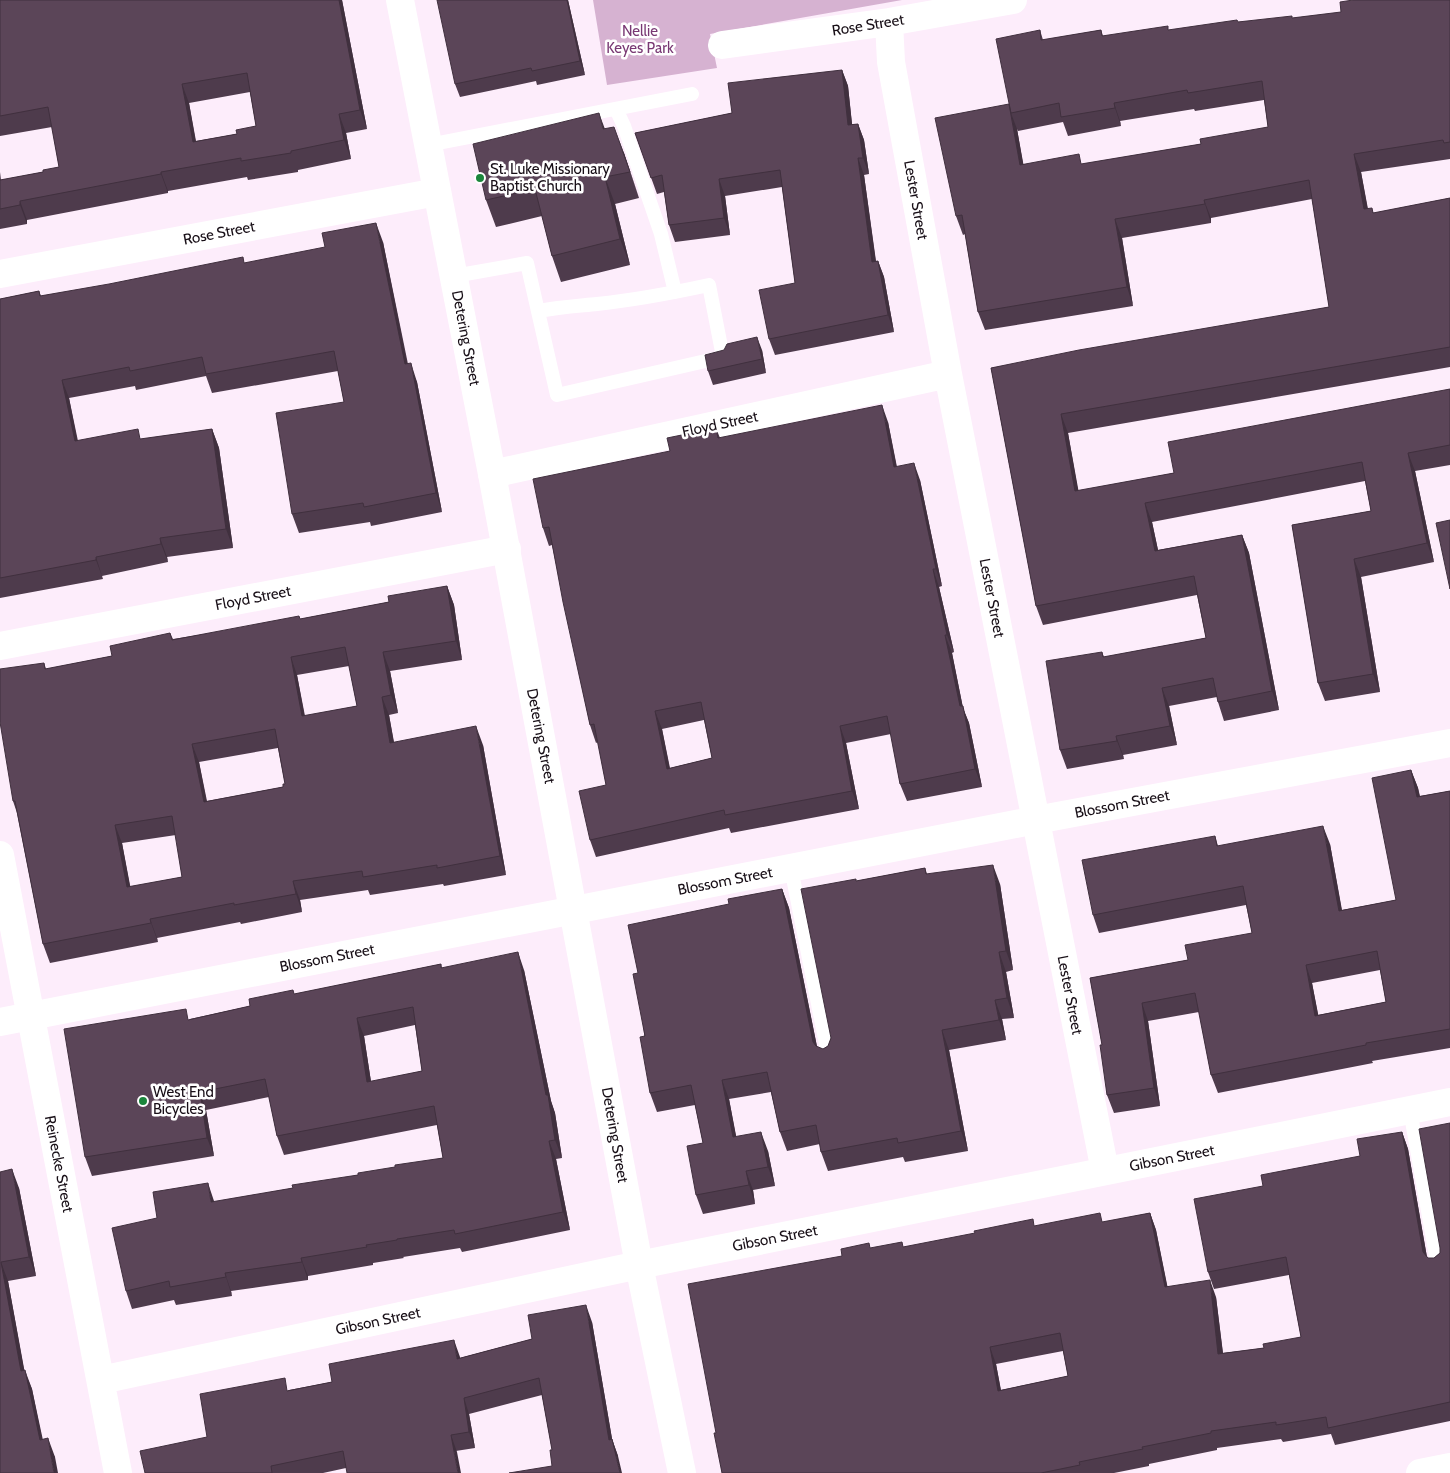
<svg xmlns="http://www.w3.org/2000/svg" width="1450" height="1473" viewBox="0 0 1450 1473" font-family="Cabin,sans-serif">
  <rect width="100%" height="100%" fill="#fdedfb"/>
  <path fill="#d6b2d1" d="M593,0H902L710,34L717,68L607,85Z"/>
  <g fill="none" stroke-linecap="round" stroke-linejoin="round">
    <path stroke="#fff" stroke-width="14" d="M616,109L624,126L661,234L675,292
      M428,145L692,94
      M454,276L527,263L557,395L723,357L709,285C672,293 635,300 597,304C577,306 559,307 539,311
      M791,868L829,1059
      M1410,1110L1438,1267"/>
    <path stroke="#fff" stroke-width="28" d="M889,22L891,62L948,374L1105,1171
      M722,45L889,22L1013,0
      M0,274L437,192
      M492,474L948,374
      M0,646L507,549
      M0,855L118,1473
      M0,1022L1036,820L1450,743
      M101,1380L639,1265L1450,1102"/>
    <path stroke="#fff" stroke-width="28" d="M400,0L492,474L639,1265L682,1473
      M1420,1473L1450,1467"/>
  </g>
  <path fill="#4e3b4c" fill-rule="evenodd" d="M0,0H342L367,129L346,133L351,159L298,170V172L248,180L247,177L168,191V193L27,220V224L0,229V172L1,180L43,172L59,167L52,127L0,136ZM250,92L256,126L237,134L196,141L189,103Z
    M568,0L585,75L537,85L536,81L460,97L455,84Z
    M1450,0V160V159L1361,172L1368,209L1374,213L1450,198V367L1068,433L1078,491L1174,473L1450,389V465L1415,471L1434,562L1361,577L1380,692L1325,701L1318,683L1292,525L1371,511L1365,481L1152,522L1158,550L1242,535L1249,553L1279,710L1224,721L1218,702L1217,697L1169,706L1177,745L1123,755L1124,759L1067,769L1060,750L1102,652L1104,657L1206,638L1197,595L1043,625L1036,606L991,368L1329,307L1312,199L1211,218V223L1122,238L1133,306L985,330L978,312L965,234L963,235L956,216L1009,104L1040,30L1043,40L1101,30L1103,36L1169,30L1238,22L1293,18ZM1264,100L1268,127L1201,144L1083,164H1023L1017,129L1018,131L1063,122L1068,136L1121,126L1120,121L1194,109L1195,111Z
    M842,70L848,86L852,125L858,124L864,140L869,174L864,175L876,261H878L884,277L894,332L775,355L769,339L795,283L782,187L725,196L730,235L675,242L669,225L664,192L657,194L635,133L732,113Z
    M605,129L624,153L639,198L615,204L630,265L561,282L552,256L542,216L496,227L486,200Z
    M383,242L408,364L417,382L442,512L371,526L370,522L299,533L292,514L344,402L338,371L212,393L206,376L136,390L135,386L69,398L78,441L142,439L212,429L219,448L233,548L167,557L168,562L102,576L103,579L0,598V299L39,291L41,296L245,263Z
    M762,350L766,373L713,385L708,371Z
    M888,422L897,467L920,480L942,586L939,587L954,652L952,653L963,708L969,723L982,787L907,801L900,784L891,734L846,743L859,809L731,833L729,828L596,857L590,840L606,785L598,742L596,743L590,725L552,545L549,546L543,528L670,451L716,428L720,438ZM704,720L712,758L670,768L662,729Z
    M447,586L454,605L462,660L390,671L398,713L389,715L394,742L483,745L506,875L444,886L443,884L370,895L368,890L300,900L302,912L241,924L240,922L157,938L158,942L50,963L43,944L17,813L13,801L44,663L46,669L112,656L170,633L173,639L300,619L389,602ZM349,666L357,706L305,716L297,675ZM278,748L285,784L283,787L207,801L199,762ZM176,835L182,877L130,887L122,843Z
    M1411,770L1418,788L1420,796L1450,791V1048L1372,1061L1373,1063L1218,1093L1211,1075L1199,1012L1148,1021L1160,1106L1114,1113L1107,1095L1102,1045L1090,978L1188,960L1252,933L1246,905L1099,933L1093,915L1215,836L1218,846L1330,844L1342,910L1396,900ZM1380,970L1386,1002L1318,1015L1312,983Z
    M925,868L927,874L1000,884L1013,970L1006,972L1014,1018L1002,1019L1006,1040L949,1050L968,1151L905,1162L903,1157L828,1171L821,1152L820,1144L787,1151L780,1132L771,1092L729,1099L736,1137L768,1151L775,1186L753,1190L755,1204L703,1214L696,1195L703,1143L695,1105L657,1112L650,1093L638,973L729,904L782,889L789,908L817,1047L823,1049L828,1046L831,1038L856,881Z
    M441,964L442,968L524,970L551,1101L555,1113L562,1158L556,1159L570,1230L462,1252L460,1248L403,1257L404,1258L373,1263V1265L308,1276V1280L231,1291L232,1296L176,1305L174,1300L132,1309L126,1291L157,1218L214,1202L293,1188L443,1158L437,1125L284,1155L277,1136L269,1097L206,1110L214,1156L92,1176L85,1157L190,1019L250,1006L295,994ZM415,1025L422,1071L371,1082L364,1036Z
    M1450,1123V1421L1335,1445L1331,1434L1283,1442L1281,1439L1217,1448V1450L1149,1464V1466L1114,1473H722L716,1433L842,1256L904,1247L1035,1226L1104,1222L1150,1213L1156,1230L1167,1286L1216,1297L1223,1353L1264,1348L1301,1337L1289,1275L1214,1289L1208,1272L1263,1186L1360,1156L1402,1132L1408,1149L1427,1257L1428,1258H1434L1440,1253ZM1063,1351L1068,1376L1001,1390L996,1364Z
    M0,1172L19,1188L36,1276L8,1281L24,1370L32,1389L42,1439L55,1457L0,1473Z
    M592,1322L612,1439L618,1456L552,1466V1450L542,1395L469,1414L475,1448L346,1468L323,1473H145L289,1390L460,1358L532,1339Z"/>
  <path fill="#40303e" d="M339,0H342L367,129L360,110Z
    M567,0H568L585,75L580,61Z
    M842,70L848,86L854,142L848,125Z
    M182,84L189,103L199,161L193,142Z
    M1114,103L1120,121L1121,126L1115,108Z
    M599,113L609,140L603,129Z
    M1011,113L1017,129L1027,184L1020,165Z
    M339,114L346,133L351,159L344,140Z
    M858,124L864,140L869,174L863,158Z
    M614,127L624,153L639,198L630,172Z
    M1354,154L1361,172L1371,228L1364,209Z
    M858,158L864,175L878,278L872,262Z
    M161,172L168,191V193L161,174Z
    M605,177L615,204L630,265L620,239Z
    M719,179L725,196L730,235L724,218Z
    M1204,200L1211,218V223L1205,204Z
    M20,201L27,220V224L20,205Z
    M1115,219L1122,238L1133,306L1127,287Z
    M376,223L383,242L411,383L405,364Z
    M878,261L884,277L894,332L888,315Z
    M757,337L762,350L766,373L762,359Z
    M411,363L417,382L442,512L436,493Z
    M62,380L69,398L81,460L75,441Z
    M882,405L888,422L900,485L894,467Z
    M1061,414L1068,433L1082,510L1075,491Z
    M212,429L219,448L233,548L226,529Z
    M1408,453L1415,471L1434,562L1427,543Z
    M914,463L920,480L942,586L936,569Z
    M1145,503L1152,522L1162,569L1155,551Z
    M1242,535L1249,553L1279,710L1272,691Z
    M160,538L167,557L168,562L161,544Z
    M96,557L102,576L103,579L96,560Z
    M1354,559L1361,577L1380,692L1373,674Z
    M933,569L939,587L954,652L947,635Z
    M447,586L454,605L462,660L456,641Z
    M945,635L952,653L963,708L969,723L982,787L975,769L960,706Z
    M383,652L390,671L398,713L391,695Z
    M291,657L297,675L308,735L302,716Z
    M1162,688L1169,706L1177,745L1170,726Z
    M382,697L389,715L397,761L390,743Z
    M655,711L662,729L673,786L667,769Z
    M476,726L483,745L506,875L500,856Z
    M840,726L846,743L859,809L852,791Z
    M1116,736L1123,755L1124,759L1117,741Z
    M192,744L199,762L210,820L204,802Z
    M1411,770L1418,788L1423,815L1417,797Z
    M115,825L122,843L134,906L127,887Z
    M1323,826L1330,844L1345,929L1339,911Z
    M993,865L1000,884L1013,970L1006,951Z
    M293,881L300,900L302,912L296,894Z
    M782,889L789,908L820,1061L813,1042Z
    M150,919L157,938L158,942L151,923Z
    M518,952L524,970L551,1101L555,1113L562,1158L555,1140Z
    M999,952L1006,972L1014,1018L1007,998Z
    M1306,965L1312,983L1322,1034L1315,1016Z
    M995,1000L1002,1019L1006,1040L999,1020Z
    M1142,1003L1148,1021L1160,1106L1154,1088Z
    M357,1018L364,1036L374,1101L367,1082Z
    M942,1030L949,1050L968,1151L961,1131Z
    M722,1080L729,1099L740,1156L733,1137Z
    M200,1092L206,1110L214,1156L207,1138Z
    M761,1132L768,1151L775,1186L768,1167Z
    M1402,1132L1408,1149L1429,1269L1423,1252Z
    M549,1141L556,1159L570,1230L563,1212Z
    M12,1169L19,1188L36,1276L29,1257Z
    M746,1171L753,1190L755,1204L749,1185Z
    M208,1183L214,1201L218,1220L211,1202Z
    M1150,1213L1156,1230L1171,1304L1165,1287Z
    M301,1258L308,1276V1280L302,1262Z
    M1,1262L8,1281L28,1390L21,1371Z
    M225,1273L231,1291L232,1296L226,1277Z
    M1210,1280L1216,1297L1225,1371L1218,1354Z
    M586,1305L592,1322L615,1456L609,1440Z
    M454,1340L460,1357L463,1375L457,1359Z
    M990,1347L996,1364L1004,1408L998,1391Z
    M25,1370L32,1389L47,1459L40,1440Z
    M464,1398L469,1414L475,1448L469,1432Z
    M451,1435L457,1452L461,1473H458Z
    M48,1438L55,1457L58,1473H54Z
    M612,1439L618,1456L622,1473H620Z"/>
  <path fill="#5b4558" stroke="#40303e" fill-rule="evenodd" d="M0,0H339L360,110L339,114L344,140L291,151V153L241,161V158L161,172V174L20,201V205L0,209V180L43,172V170L59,167L48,107L0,116ZM247,73L256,126L236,130L237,134L193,142L182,84Z
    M437,0H567L580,61L532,71L531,68L455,84Z
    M1353,0H1450V142L1444,143L1443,140L1354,154L1364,209L1372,208L1373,213L1450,198V347L1061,414L1075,491L1174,473L1168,442L1450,389V445L1408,453L1427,543L1354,559L1373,674L1318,683L1292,525L1371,511L1362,462L1145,503L1155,551L1242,535L1272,691L1218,702L1213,678L1162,688L1170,726L1116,736L1117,741L1060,750L1046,661L1102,652L1103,657L1206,638L1194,576L1036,606L991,368L1079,350L1329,307L1309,180L1204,200L1205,204L1115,219L1127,287L978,312L962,215L956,216L935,118L1009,104L1020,165L1079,154L1081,164L1201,144L1200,139L1268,127L1262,81L1188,93L1187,90L1114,103L1115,108L1061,117L1059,103L1011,113L996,39L1040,30L1041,40L1101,30L1102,36L1168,26V30L1237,20L1238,22L1292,16V18L1341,12L1340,2Z
    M842,70L848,125L858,124L863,158H858L872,262L878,261L888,315L769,339L759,290L795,283L780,170L719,179L724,218L669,225L662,175L651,178L635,133L732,113L728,83Z
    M599,113L603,129L614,127L630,172L605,177L620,239L552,256L535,189L486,200L473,144Z
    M376,223L405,364L411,363L436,493L364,507L363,503L292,514L276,413L344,402L334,351L206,374L202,357L130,371L129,367L62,380L75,441L138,429L140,439L212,429L226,529L160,538L161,544L96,557V560L0,578V299L39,291L40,296L109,284L243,257L244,263L325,247L322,233Z
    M757,337L762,359L708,371L705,355L724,350L727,344Z
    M882,405L894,467L914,463L936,569H933L947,635H945L960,706H963L975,769L900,784L887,716L840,726L852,791L725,815L724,810L590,840L579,791L606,785L594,724L590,725L563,602L549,527L543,528L533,479L670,451L667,438L716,428L718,438ZM701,702L712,758L667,769L655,711Z
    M1450,520V589L1436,523Z
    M447,586L456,641L383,652L391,695L382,697L390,743L476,726L500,856L437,868V865L363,877L362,871L293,881L296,894L234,905V903L150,919L151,923L43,944L15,801H13L0,722V669L44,663L45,669L112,656L110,646L170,633L172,640L299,616L300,619L389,602L388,596ZM345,647L357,706L302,716L291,657ZM275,729L285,784H283V787L204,802L192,744ZM172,816L182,877L127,887L115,825Z
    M1411,770L1417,797L1450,791V1029L1366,1043V1045L1211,1075L1195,993L1142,1003L1154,1088L1107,1095L1100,1045H1102L1090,978L1188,960L1185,945L1252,933L1243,886L1093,915L1082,860L1215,836L1217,846L1323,826L1339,911L1396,900L1372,778ZM1377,951L1386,1002L1315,1016L1306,965Z
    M993,865L1006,951L999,952L1007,998L995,1000L999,1020L942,1030L961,1131L898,1143L897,1138L821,1152L816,1125L780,1132L767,1072L722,1080L733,1137L761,1132L768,1167L746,1171L749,1185L696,1195L687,1146L703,1143L691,1085L650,1093L640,1037L645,1036L633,974L638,973L628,925L729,904L728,899L782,889L813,1042L816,1046L823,1049L828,1046L831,1038L801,889L856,879V881L925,868L926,874Z
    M518,952L546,1095H548L555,1140L549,1141L563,1212L455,1234L454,1230L397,1239V1240L366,1245L367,1247L301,1258L302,1262L225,1273L226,1277L170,1287L169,1281L126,1291L112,1228L157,1218L153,1192L208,1183L211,1202L293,1188L292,1185L358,1175V1173L395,1167V1165L443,1158L434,1106L277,1136L265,1079L200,1092L207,1138L85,1157L64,1029L186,1009L188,1020L250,1006L249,999L293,990L294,994L441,964V968ZM413,1007L422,1071L367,1082L357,1018Z
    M1450,1123V1402L1328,1428L1326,1417L1276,1425V1422L1211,1431V1433L1142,1447L1143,1449L1079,1462L1080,1465L1041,1473H722L714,1433H716L688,1284L842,1256L841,1249L869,1243L870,1248L902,1242L903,1247L975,1233L974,1231L1033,1219L1034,1226L1100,1213L1102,1222L1150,1213L1165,1287L1210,1280L1218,1354L1264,1348L1263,1344L1301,1337L1286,1257L1208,1272L1194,1199L1263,1186L1261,1175L1360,1156L1357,1139L1402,1132L1423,1252L1428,1258H1434L1440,1253V1248L1419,1129ZM1060,1333L1068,1376L998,1391L990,1347Z
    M12,1169L29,1257L1,1262L21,1371L25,1370L40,1440L48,1438L54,1473H0V1172Z
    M586,1305L609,1440L612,1439L620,1473H509L552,1466L550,1450H552L539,1378L464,1398L469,1432L451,1435L458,1473H347L343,1451L271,1466L272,1473H145L140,1451L207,1437L200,1394L285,1378L287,1391L332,1382L329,1364L454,1340L457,1359L532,1339L528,1315Z"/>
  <g fill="#1b863c" stroke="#fff" stroke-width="2">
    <circle cx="480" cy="178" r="5"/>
    <circle cx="143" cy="1101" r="5"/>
  </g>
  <g text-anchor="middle" stroke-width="5" stroke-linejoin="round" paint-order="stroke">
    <g font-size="15" fill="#180f17" stroke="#fff">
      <text transform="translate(868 25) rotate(-9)" y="5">Rose Street</text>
      <text transform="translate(916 200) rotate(80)" y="5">Lester Street</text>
      <text transform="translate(219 233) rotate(-11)" y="5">Rose Street</text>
      <text transform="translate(466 338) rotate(79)" y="5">Detering Street</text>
      <text transform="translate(720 424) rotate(-12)" y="5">Floyd Street</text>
      <text transform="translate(253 598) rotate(-11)" y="5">Floyd Street</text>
      <text transform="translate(992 598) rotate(79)" y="5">Lester Street</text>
      <text transform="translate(541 736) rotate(79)" y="5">Detering Street</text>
      <text transform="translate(1122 804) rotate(-11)" y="5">Blossom Street</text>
      <text transform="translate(725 881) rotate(-11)" y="5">Blossom Street</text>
      <text transform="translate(327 958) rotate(-11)" y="5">Blossom Street</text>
      <text transform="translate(1070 995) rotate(79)" y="5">Lester Street</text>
      <text transform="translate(615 1135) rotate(80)" y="5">Detering Street</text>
      <text transform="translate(1172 1158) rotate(-11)" y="5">Gibson Street</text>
      <text transform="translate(59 1164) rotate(79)" y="5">Reinecke Street</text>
      <text transform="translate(775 1238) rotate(-11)" y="5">Gibson Street</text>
      <text transform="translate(378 1321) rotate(-12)" y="5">Gibson Street</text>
    </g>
    <g font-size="15" fill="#793974" stroke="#fff">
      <text x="640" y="36">Nellie<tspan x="640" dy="17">Keyes Park</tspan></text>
    </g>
    <g font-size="15" fill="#180f17" stroke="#fff" text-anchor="start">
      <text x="490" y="174">St. Luke Missionary<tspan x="490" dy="17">Baptist Church</tspan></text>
      <text x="153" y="1097">West End<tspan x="153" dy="17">Bicycles</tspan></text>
    </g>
  </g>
</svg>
